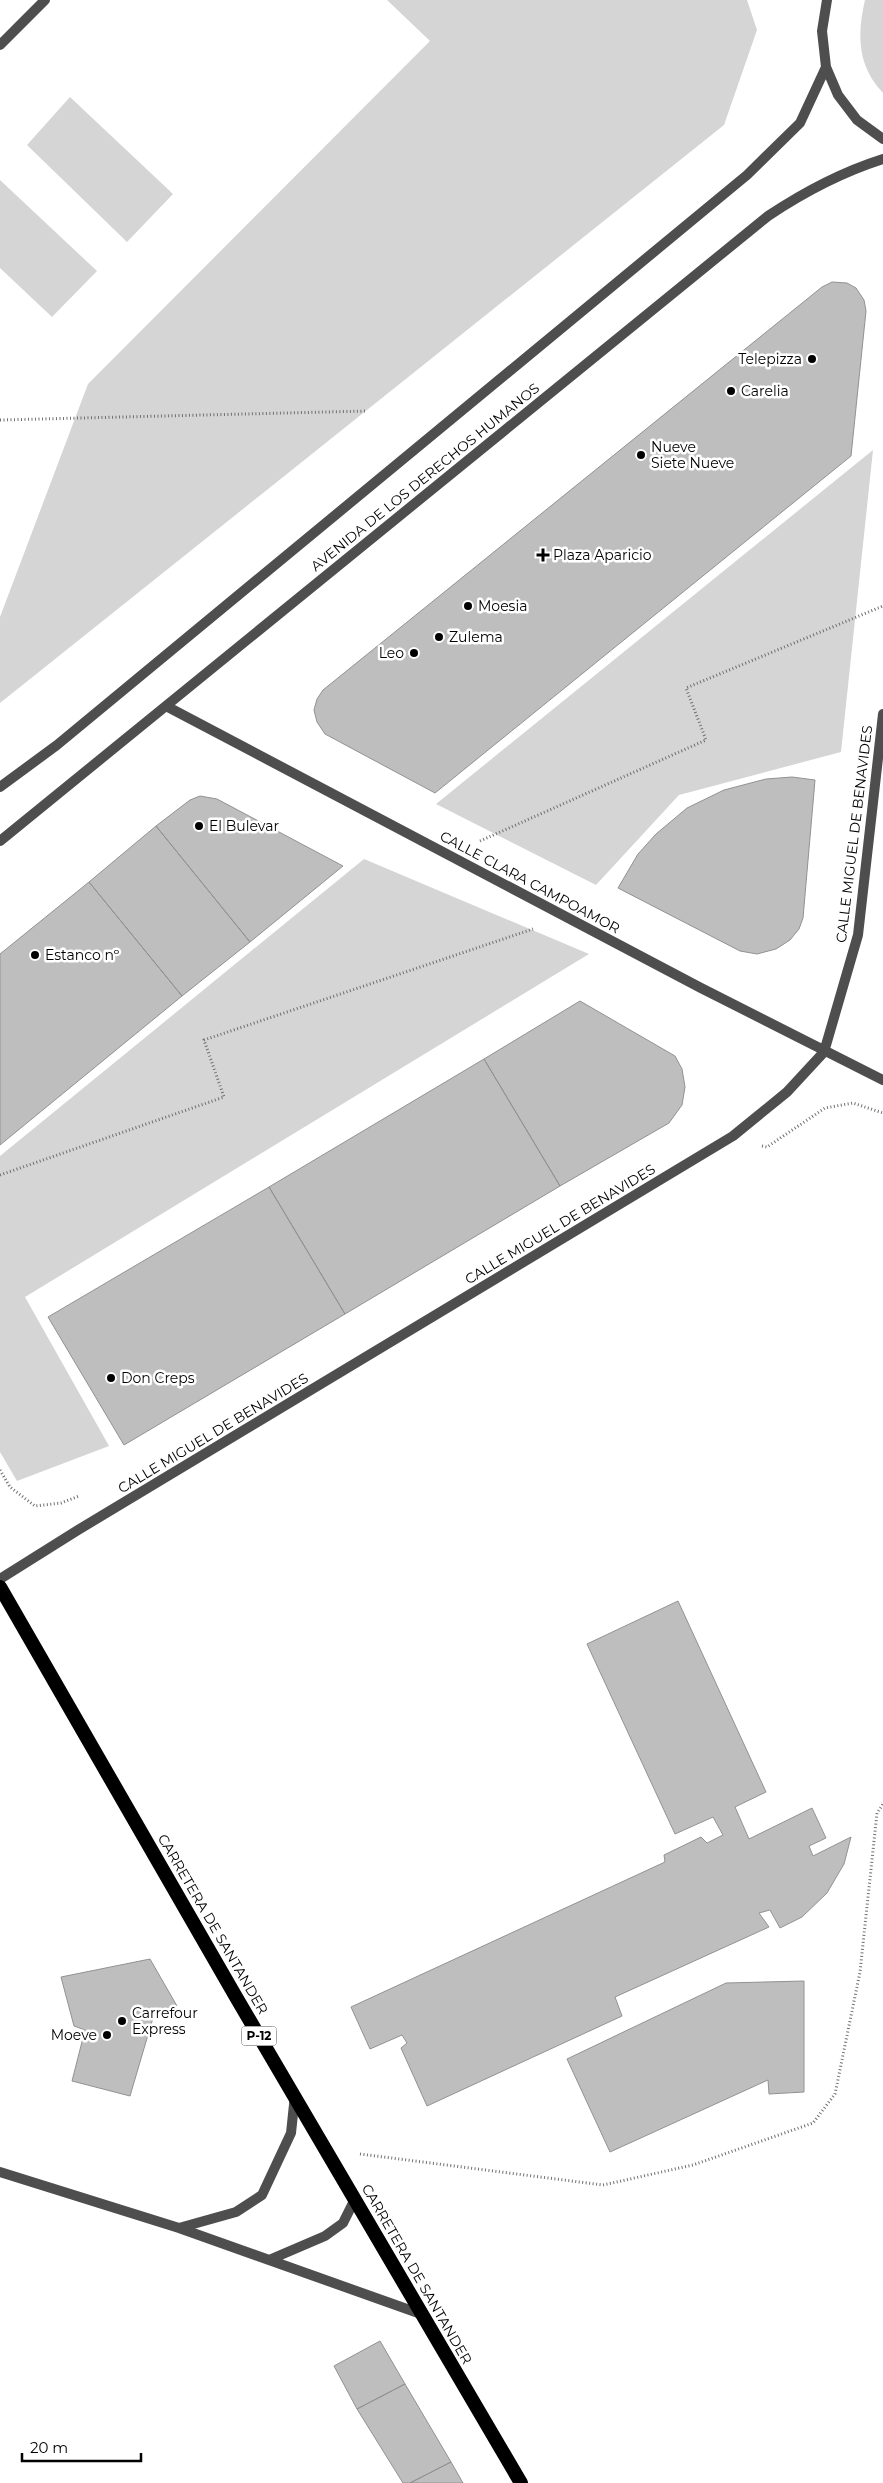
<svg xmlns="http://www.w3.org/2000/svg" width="883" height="2483" viewBox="0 0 883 2483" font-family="Montserrat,sans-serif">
  <rect width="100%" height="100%" fill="#fff"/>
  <path fill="#d5d5d5" d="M387,0H747L757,30L724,125L0,703V617L88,384L430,41Z
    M865,0H883V93C857,65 857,35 865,0Z
    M70,97L173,194L127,242L27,145Z
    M0,180L97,271L52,317L0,268Z
    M873,450L841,752L679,795L596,885L436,804Z
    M364,859L589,954L25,1297L109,1446L17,1481L0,1452V1156Z"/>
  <path fill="#bebebe" stroke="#929292" d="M832,282L847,283L856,288L864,300L866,311L851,456L435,793L325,734L317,722L314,710L317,699L323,690L822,287Z
    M792,777L815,780L803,918L799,929L790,940L776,949L757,954L740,951L618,888L638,854L656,834L687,808L724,790L766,779Z
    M200,796L217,799L343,866L250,942L156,826L190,800Z
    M156,826L250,942L182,996L89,882Z
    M89,882L182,996L0,1145V954Z
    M580,1001L675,1056L682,1069L685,1087L682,1105L669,1123L560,1186L484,1059Z
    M484,1059L560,1186L345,1314L269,1187Z
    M269,1187L345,1314L124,1445L48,1317Z
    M678,1601L766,1792L735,1807L749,1839L812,1808L826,1838L809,1846L813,1856L851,1837L844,1864L827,1893L802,1917L780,1928L770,1910L759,1913L769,1927L615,1997L622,2016L427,2106L401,2048L407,2043L402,2035L370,2049L351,2007L665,1862L664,1855L701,1837L707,1843L723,1835L713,1817L675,1834L587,1644Z
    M150,1959L177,2006L153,2018L130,2096L72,2081L85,2030L74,2026L61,1977Z
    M804,1981V2092L769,2094L768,2080L610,2152L567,2059L726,1983Z
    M380,2341L405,2384L357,2409L334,2366Z
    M405,2384L451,2462L410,2483H403L357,2409Z
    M451,2462L463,2483H410Z"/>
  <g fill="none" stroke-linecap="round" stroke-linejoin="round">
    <path stroke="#707070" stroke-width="3" stroke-dasharray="1 2.5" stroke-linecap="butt" d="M0,420L367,411
      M480,841L706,740L686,688L883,606
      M762,1146L767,1147L825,1108L853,1103L883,1113
      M0,1175L224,1097L204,1040L533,929
      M0,1470L10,1487L35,1506L61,1503L79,1496
      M360,2154L603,2185L693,2165L813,2123L835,2094L860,1972L877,1813L883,1804"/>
    <path stroke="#4e4e4e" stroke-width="10" d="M0,45L45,0"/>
    <path stroke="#4e4e4e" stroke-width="10" d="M827,0L822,31L826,67L838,95L857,120L883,139
      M166,706L701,988L883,1080
      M0,787L57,745L747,175L800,123L826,67
      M0,841L768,216C804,192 842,172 883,159
      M0,1579L78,1530L733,1136L787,1092L824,1052L858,935L883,714
      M0,2172L179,2228L421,2314
      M179,2228L236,2212L262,2195L291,2133L295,2095
      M269,2260L325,2236L343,2223L355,2199"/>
    <path stroke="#000" stroke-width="14" d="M0,1587L236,1997L521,2483"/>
  </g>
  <g fill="#000" stroke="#fff" stroke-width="2">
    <circle cx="812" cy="359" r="5"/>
    <circle cx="731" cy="391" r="5"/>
    <circle cx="641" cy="455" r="5"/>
    <path d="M540.5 547.5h5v5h5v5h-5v5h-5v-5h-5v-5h5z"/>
    <circle cx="468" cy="606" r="5"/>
    <circle cx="439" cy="637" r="5"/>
    <circle cx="414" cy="653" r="5"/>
    <circle cx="199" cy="826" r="5"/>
    <circle cx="35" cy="955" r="5"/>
    <circle cx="111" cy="1378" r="5"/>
    <circle cx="122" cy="2021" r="5"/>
    <circle cx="107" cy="2035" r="5"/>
  </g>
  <g text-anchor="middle" stroke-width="5" stroke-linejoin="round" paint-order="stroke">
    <rect fill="#fff" stroke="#4c4c4c" stroke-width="1" x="241.5" y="2026.5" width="35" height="19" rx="4"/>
    <g font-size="12" font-weight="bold" fill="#000">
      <text x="259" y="2040">P-12</text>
    </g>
    <g font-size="14" fill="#000" stroke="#fff" text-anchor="start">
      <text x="802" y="364" text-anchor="end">Telepizza</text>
      <text x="741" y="396">Carelia</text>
      <text x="651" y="452">Nueve<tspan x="651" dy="16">Siete Nueve</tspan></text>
      <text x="553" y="560">Plaza Aparicio</text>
      <text x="478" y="611">Moesia</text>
      <text x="449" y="642">Zulema</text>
      <text x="404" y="658" text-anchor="end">Leo</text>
      <text x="209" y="831">El Bulevar</text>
      <text x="45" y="960">Estanco nº</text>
      <text x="121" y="1383">Don Creps</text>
      <text x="132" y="2018">Carrefour<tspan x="132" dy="16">Express</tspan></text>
      <text x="97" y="2040" text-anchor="end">Moeve</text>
    </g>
    <g font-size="14" fill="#000" stroke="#fff">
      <text transform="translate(425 477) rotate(-39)" y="5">AVENIDA DE LOS DERECHOS HUMANOS</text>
      <text transform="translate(854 834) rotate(-83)" y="5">CALLE MIGUEL DE BENAVIDES</text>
      <text transform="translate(530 882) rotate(28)" y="5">CALLE CLARA CAMPOAMOR</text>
      <text transform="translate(560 1224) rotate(-31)" y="5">CALLE MIGUEL DE BENAVIDES</text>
      <text transform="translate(213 1433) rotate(-31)" y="5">CALLE MIGUEL DE BENAVIDES</text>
      <text transform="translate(213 1924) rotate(60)" y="5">CARRETERA DE SANTANDER</text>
      <text transform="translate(417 2274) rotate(60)" y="5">CARRETERA DE SANTANDER</text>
    </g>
  </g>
  <path d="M22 2453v8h119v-8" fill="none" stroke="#000000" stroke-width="2.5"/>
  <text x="30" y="2453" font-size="15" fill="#000000" stroke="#ffffff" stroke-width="4" paint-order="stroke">20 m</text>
</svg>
